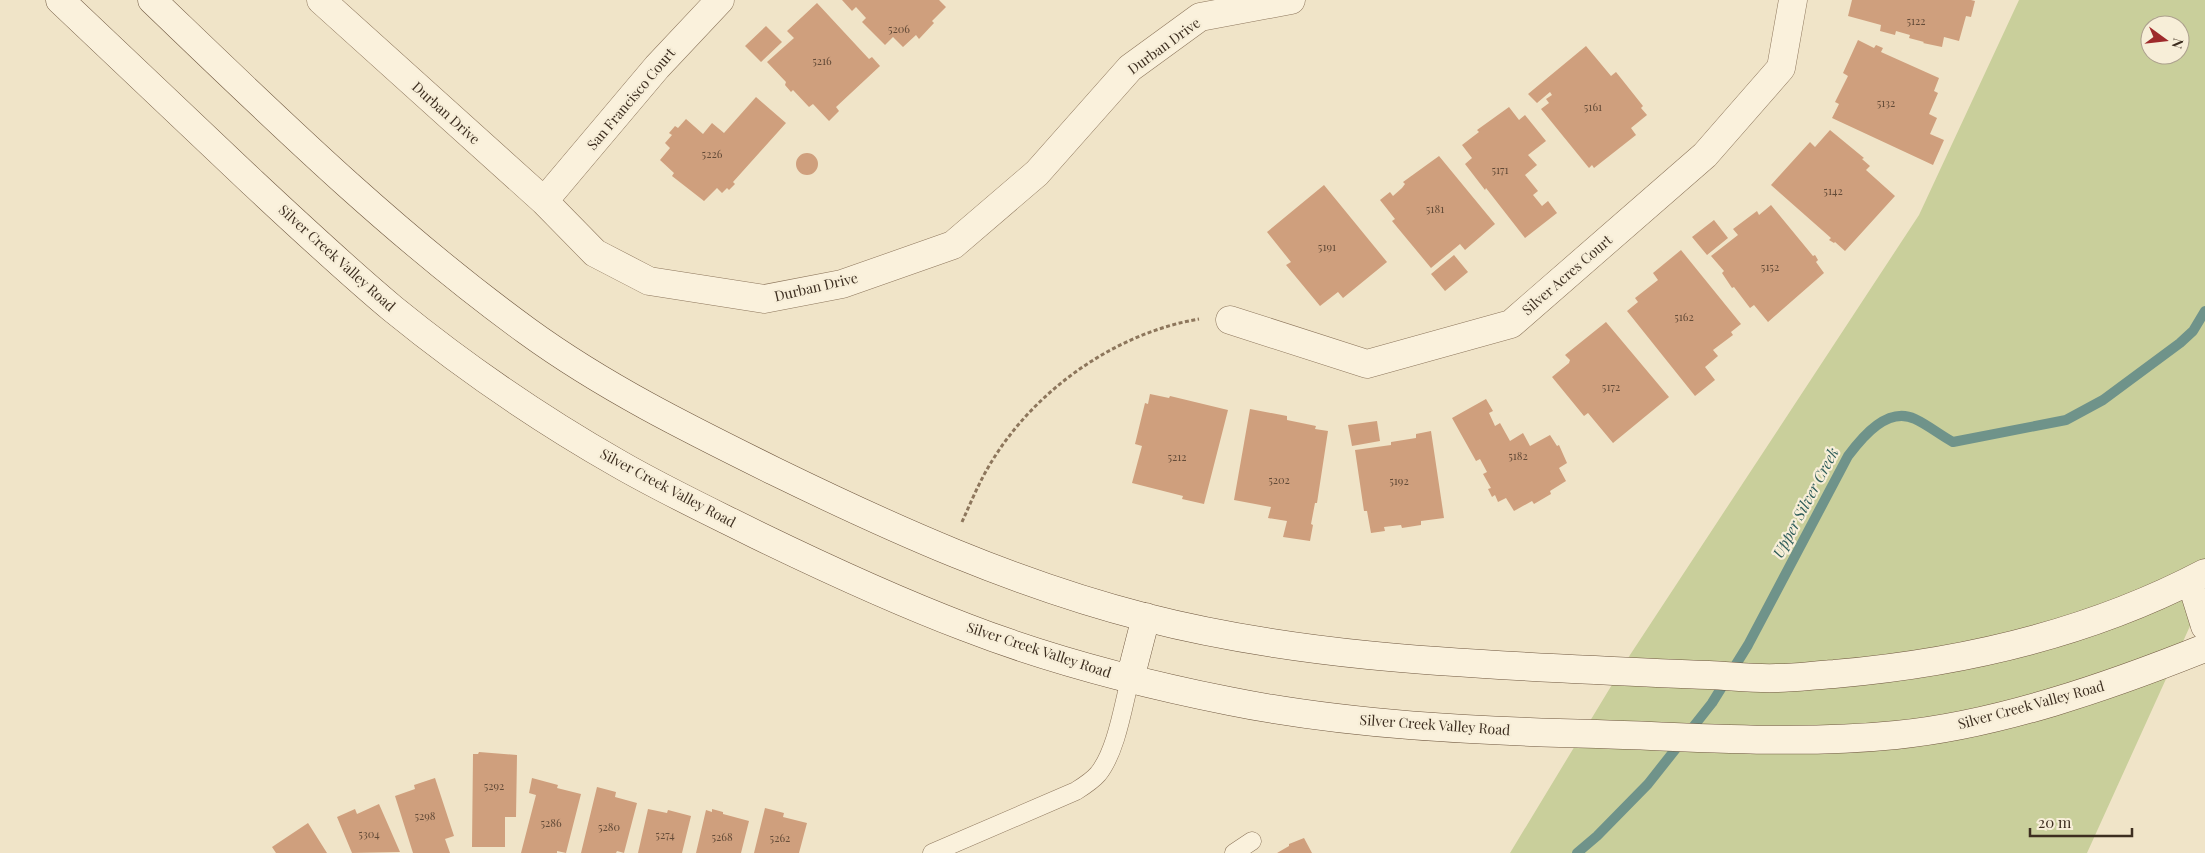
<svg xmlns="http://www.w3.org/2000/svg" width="2205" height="853" viewBox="0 0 2205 853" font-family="'Playfair Display',serif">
  <rect width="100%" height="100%" fill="#f0e4c8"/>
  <path fill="#c9cf9b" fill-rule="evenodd" d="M2019,0H2205V593L2087,853H1510L1630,655L1919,215ZM2150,25H2180V55H2150Z"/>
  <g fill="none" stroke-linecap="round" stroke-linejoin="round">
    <path stroke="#6f938a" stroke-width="10" d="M1577,853L1597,836L1648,784L1712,703L1748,645L1848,456C1863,436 1888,406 1915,419C1928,425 1940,435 1953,442L2066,420L2103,400L2180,343L2193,331L2205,311"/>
  </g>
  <path fill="#cf9f7d" d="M842,0H939L946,7L932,21L934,23L919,39L916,35L903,47L893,37L885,45L862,22L866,18L856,7L852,11Z
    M1852,0H1971L1975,1L1971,17L1966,16L1959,41L1944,37L1942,47L1923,43L1924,42L1909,38L1910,35L1896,31L1895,35L1880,31L1881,25L1848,16Z
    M817,3L869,59L872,57L880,66L836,107L839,111L829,121L813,104L809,107L793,90L791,92L785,85L786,82L767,62L794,38L787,31Z
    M766,26L782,42L761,62L745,46Z
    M1858,40L1874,48L1876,45L1883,48L1881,52L1939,78L1934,91L1938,93L1929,114L1937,118L1930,134L1944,140L1933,165L1832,118L1839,104L1835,102L1848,76L1843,73Z
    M1586,46L1611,76L1616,72L1643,106L1641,108L1647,115L1631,128L1636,135L1594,168L1592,165L1589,168L1541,109L1549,103L1546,99L1552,95L1550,92L1537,103L1528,94Z
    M756,97L786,123L733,182L735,184L729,190L727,188L722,193L717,188L704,201L672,176L674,173L660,160L670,148L665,143L672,135L669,133L675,126L678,128L686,119L703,134L712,123L724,133Z
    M1509,107L1519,120L1525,115L1546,141L1528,155L1537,165L1525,175L1538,191L1533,195L1542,206L1548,201L1557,213L1525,238L1486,188L1485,190L1465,164L1472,158L1462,145L1479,132L1477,130Z
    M1830,130L1864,158L1862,159L1870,166L1866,170L1895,196L1845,251L1835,242L1834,243L1829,240L1831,238L1771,185L1810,142L1815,147Z
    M796 164a11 11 0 1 1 22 0a11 11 0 1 1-22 0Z
    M1439,156L1495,224L1465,250L1460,244L1431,268L1392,221L1395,219L1380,200L1390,192L1393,196L1402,188L1405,184L1403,182Z
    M1324,185L1387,262L1343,298L1338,292L1320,306L1286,265L1291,262L1267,232Z
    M1771,205L1813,256L1815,255L1818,260L1816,262L1824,273L1768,322L1754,305L1750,308L1734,287L1732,288L1722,273L1724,271L1711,256L1738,235L1733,229L1757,211L1759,215Z
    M1714,220L1728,238L1707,255L1692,237Z
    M1681,250L1741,324L1731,332L1733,335L1713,350L1718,356L1705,367L1715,380L1695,396L1627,311L1638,302L1635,298L1658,280L1653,273Z
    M1454,255L1468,272L1445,291L1431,274Z
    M1606,322L1669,397L1613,443L1588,413L1584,416L1552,377L1569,363L1570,360L1565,355Z
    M1150,394L1169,398L1170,396L1228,410L1204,504L1182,499L1183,496L1132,483L1142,446L1135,444L1145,403L1148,404Z
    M1486,399L1493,411L1489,413L1495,426L1500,423L1510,441L1523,433L1530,446L1550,435L1557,446L1559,445L1567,463L1559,468L1566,481L1550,491L1551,494L1534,504L1532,501L1514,511L1506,498L1498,502L1495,495L1492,497L1488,489L1491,488L1483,474L1487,472L1480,459L1476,461L1452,418Z
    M1250,409L1287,416V420L1316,426L1315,429L1328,431L1317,503H1315L1311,524L1313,525L1310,541L1283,537L1287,521L1268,518L1271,507L1234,500Z
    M1377,421L1380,441L1352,446L1348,425Z
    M1431,431L1444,518L1421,521V525L1402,528L1401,525L1384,527L1385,531L1371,533L1367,511H1364L1355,450L1391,445V442L1416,438V434Z
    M479,752L517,755L516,817H505V847H472L473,754H478Z
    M435,778L454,836L445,839L450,853H413L395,796L415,789L414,785Z
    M532,778L558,785L557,788L581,794L566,853L557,851V853H521L536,795L529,793Z
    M597,787L616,792L615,797L637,803L624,853L617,851L616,853H581Z
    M379,804L400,852L352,853L337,817L355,809L357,814Z
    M765,808L784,813L783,817L807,823L799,853H754Z
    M648,809L667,813L668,810L691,816L682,853H638Z
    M712,809L723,812V814L749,821L741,853H696L706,810L712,812Z
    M308,823L327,853H276L272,847Z
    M1304,838L1312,853H1277L1289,846V844Z"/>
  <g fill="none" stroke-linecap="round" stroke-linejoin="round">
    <g stroke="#8d765c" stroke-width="19">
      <path id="lane" d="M932,853L1076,791C1084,786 1092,781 1098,774C1116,752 1123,707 1130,679
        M1234,853L1252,841"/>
    </g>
    <g stroke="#8d765c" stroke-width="29">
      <path id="street" d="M321,0L544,201L595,253L649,281L764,299L842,284L953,245L1037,173L1130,68L1200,17L1291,0
        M544,201L657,67L720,0
        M1230,320L1367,364L1511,324L1705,155L1781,68L1793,0"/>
    </g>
    <g stroke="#6f573f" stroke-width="29">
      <path id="secondary" d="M60,0C124,60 187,121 251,181C297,224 344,268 393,309C463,366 540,419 619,464C664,490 711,512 757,535C825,568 894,600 965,627C1050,660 1139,683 1229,701C1347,725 1477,731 1597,734C1696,737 1797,745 1896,735C1998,725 2110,686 2205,648
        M152,0C272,115 392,233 527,331C604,387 689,429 774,471C893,529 1015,584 1144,617C1292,655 1444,663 1595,670C1633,672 1671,674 1709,675C1732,676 1755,679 1777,678C1796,678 1815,675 1834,674C1962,663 2091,633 2205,573
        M2191,581L2205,626
        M1130,679L1146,617"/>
    </g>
    <path stroke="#8d765c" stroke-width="3" stroke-dasharray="4 2.5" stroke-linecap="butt" d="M962,522C971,502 980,480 992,461C1036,389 1116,333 1199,319"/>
    <use href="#lane" stroke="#faf1dc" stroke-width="18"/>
    <use href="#street" stroke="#faf1dc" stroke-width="28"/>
    <use href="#secondary" stroke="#faf1dc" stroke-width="28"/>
  </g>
  <g text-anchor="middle" stroke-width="4.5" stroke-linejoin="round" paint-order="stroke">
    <g font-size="11" fill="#624a37">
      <text x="1916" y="25">5122</text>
      <text x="899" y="33">5206</text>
      <text x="822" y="65">5216</text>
      <text x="1886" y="107">5132</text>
      <text x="1593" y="111">5161</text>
      <text x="712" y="158">5226</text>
      <text x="1500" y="174">5171</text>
      <text x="1833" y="195">5142</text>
      <text x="1435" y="213">5181</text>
      <text x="1327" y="251">5191</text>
      <text x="1770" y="271">5152</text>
      <text x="1684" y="321">5162</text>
      <text x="1611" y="391">5172</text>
      <text x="1518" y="460">5182</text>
      <text x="1177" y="461">5212</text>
      <text x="1279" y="484">5202</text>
      <text x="1399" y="485">5192</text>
      <text x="494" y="790">5292</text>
      <text x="425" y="820">5298</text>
      <text x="551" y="827">5286</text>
      <text x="609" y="831">5280</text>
      <text x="369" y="838">5304</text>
      <text x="665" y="839">5274</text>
      <text x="722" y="841">5268</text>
      <text x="780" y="842">5262</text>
    </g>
    <g font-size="14" fill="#3d2e20" stroke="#f7eed8">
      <text transform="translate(1164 46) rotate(-36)" y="5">Durban Drive</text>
      <text transform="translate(631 99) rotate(-50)" y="5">San Francisco Court</text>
      <text transform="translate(446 113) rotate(42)" y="5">Durban Drive</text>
      <text transform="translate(337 258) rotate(42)" y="5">Silver Creek Valley Road</text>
      <text transform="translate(1567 275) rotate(-41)" y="5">Silver Acres Court</text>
      <text transform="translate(816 287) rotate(-13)" y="5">Durban Drive</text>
      <text transform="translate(668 488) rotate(28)" y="5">Silver Creek Valley Road</text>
      <text transform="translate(1039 650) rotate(18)" y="5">Silver Creek Valley Road</text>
      <text transform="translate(2031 705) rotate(-15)" y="5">Silver Creek Valley Road</text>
      <text transform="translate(1435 725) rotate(4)" y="5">Silver Creek Valley Road</text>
    </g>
    <g font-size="15" font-style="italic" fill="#2f5d5a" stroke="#f7eed8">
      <text transform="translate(1806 503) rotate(-62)" y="5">Upper Silver Creek</text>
    </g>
  </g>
  <g transform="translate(2165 40) rotate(105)"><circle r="24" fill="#f7eed8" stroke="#ada18e"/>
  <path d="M0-4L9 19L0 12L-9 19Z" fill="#9e2a2b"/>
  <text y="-8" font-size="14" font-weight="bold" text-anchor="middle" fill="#3d2e20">N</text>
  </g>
  <path d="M2030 828v8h102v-8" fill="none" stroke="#3d2e20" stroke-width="2.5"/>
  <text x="2038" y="828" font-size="15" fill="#3d2e20" stroke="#f7eed8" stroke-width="4" paint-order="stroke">20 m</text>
</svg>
